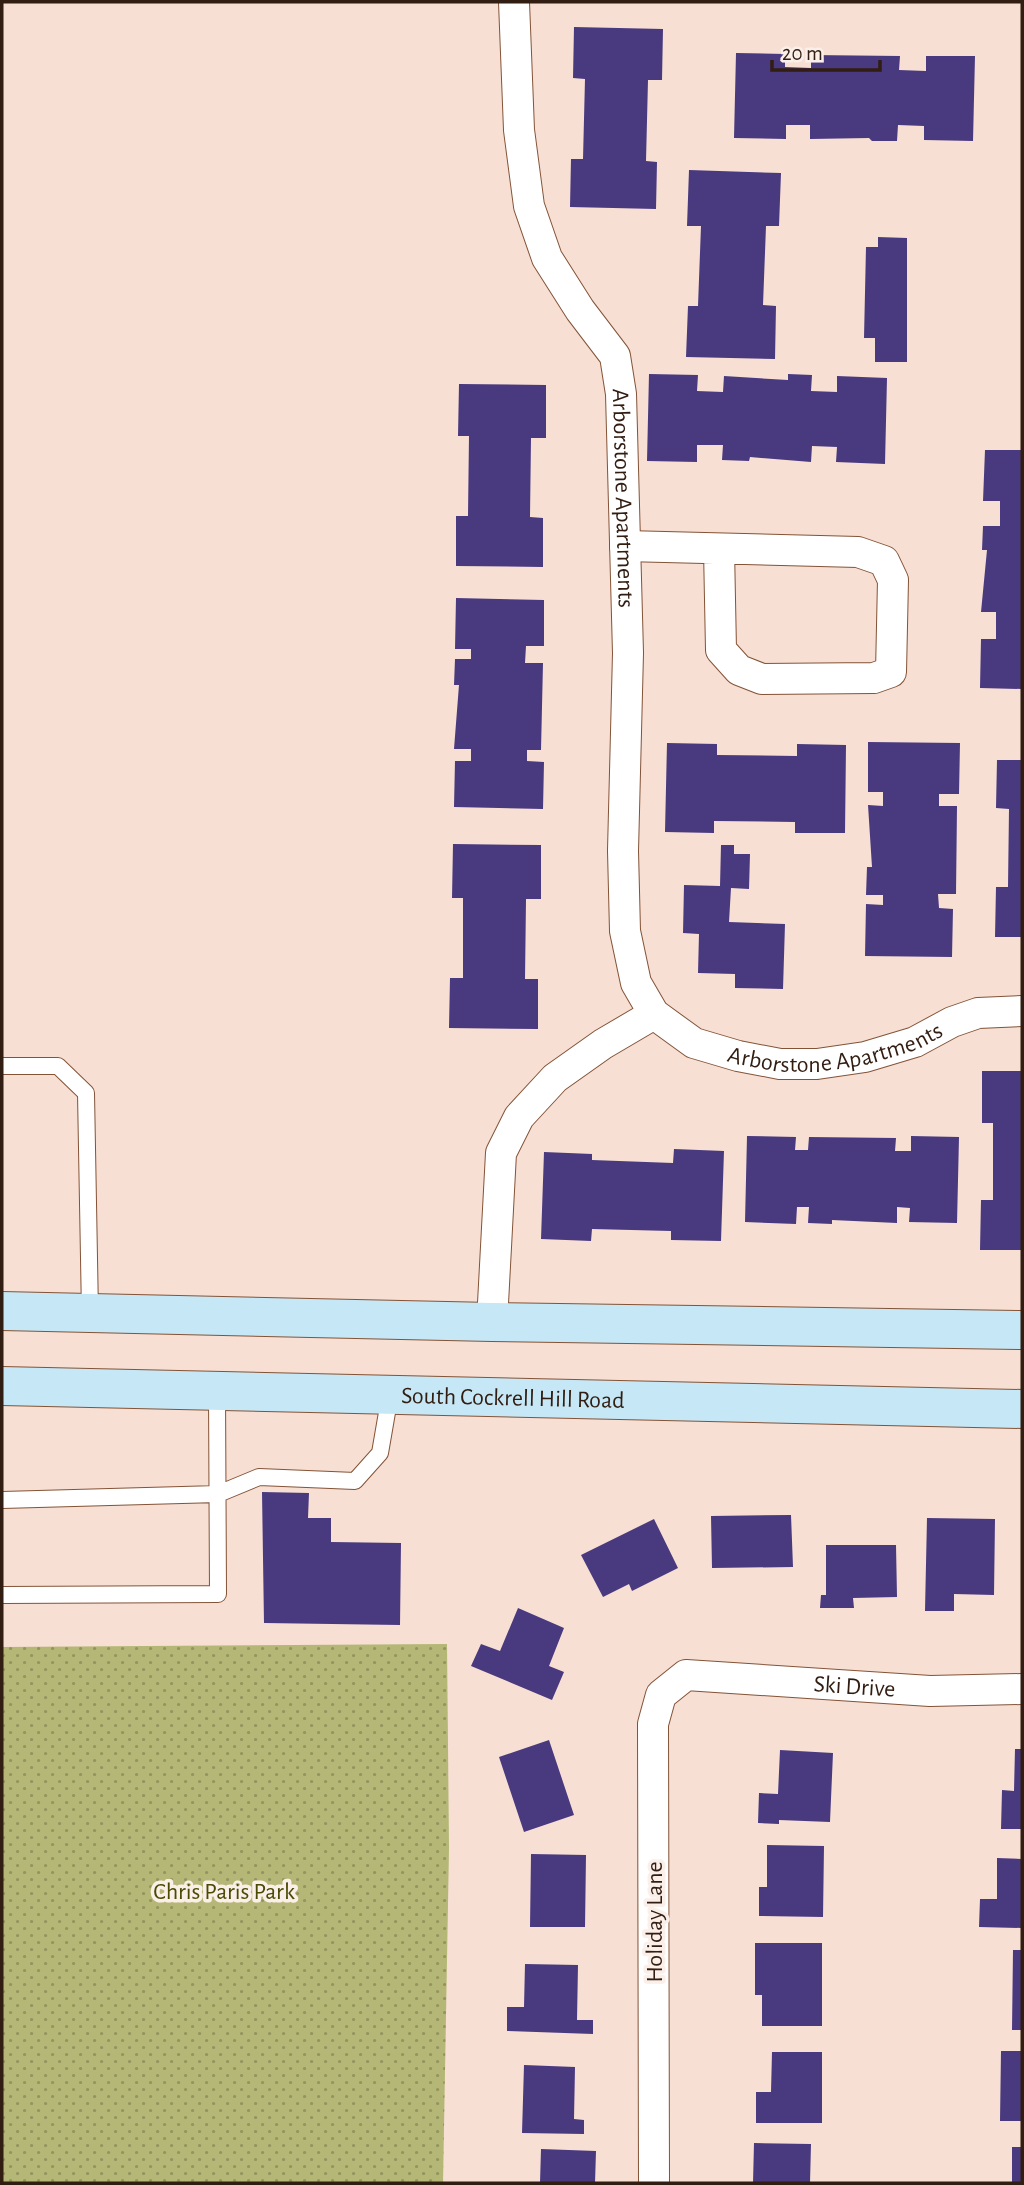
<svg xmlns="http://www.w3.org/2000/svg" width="1024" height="2185" viewBox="0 0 1024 2185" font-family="'Alegreya Sans',sans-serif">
  <defs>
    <pattern id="grass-dots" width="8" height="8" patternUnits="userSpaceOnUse" patternTransform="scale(1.75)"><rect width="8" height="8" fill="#b4b776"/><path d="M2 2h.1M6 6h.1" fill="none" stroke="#93945f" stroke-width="1.8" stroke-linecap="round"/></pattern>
  </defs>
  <rect width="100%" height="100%" fill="#f7dfd3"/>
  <path fill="url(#grass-dots)" d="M447,1644L449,1848L443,2183H2V1647Z"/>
  <path fill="#49397f" d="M574,27L663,29L662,80H648L646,161L657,162L656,209L570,207L571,159H583L585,79L573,78Z
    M736,53L785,54V67L811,68V55L900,56L899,70L926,71V56H975L973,141L924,140V126L898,125L897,141H872L869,138L810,139V125H786V139L734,138Z
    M689,170L781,173L779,226H766L763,305L776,306L775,359L686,357L688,306H698L701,226H687Z
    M878,237L907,238V362H875V338H864L866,247H878Z
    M649,374L698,375L697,391L723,392L724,376L788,380V374L812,375L811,391L837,392V376L887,378L885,464L836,462L837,447L812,446L811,462L750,457L749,461L722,460L723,445H697V462L647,461Z
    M459,384L546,385V438H531L530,517L543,518V567L456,566V516H468L469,436H458Z
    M985,450H1022V689L980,688L981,639H996V612H981L987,550H982L983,526H1000V501H983Z
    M456,598L544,600V646H526L525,663H543L541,750H527V761L544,762L543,809L454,807L455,761H471V749H454L459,685H454L455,659H471V649H455Z
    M868,742L960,743L959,794H939V806H957L956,894H938L939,908L953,909L952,957L865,956L866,904L883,905V895H866L867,867H872L868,805L883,806V792H868Z
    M667,743L717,744V755L797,756V744L846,745L845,833H795V822L714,821V833L665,832Z
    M997,760H1022V937H995L996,887H1008L1009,809L996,808Z
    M453,844L541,845V899H526L525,979H538V1029L449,1028L450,978H463V898H452Z
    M721,845H734V854H750L749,889L731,888L729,922L785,924L783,989L735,988V974L698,973L699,934L683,933L684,885L720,886Z
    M982,1071H1022V1250H980L981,1200H993V1123H982Z
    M747,1136L796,1137L795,1150H808L809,1137L896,1138L895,1151H911V1136L959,1137L957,1223L909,1222L910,1208L897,1207V1223L832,1220V1224L808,1223L809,1207H797L796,1224L745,1222Z
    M674,1149L724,1151L721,1241L671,1240V1231L592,1229L591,1241L541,1239L544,1152L592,1154V1160L673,1163Z
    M262,1492L309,1493L308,1518H331V1542L401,1543L400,1625L264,1623Z
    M791,1515L793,1567L712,1568L711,1516Z
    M927,1518L995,1519L994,1595L954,1594V1611H925Z
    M654,1519L678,1568L632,1591L629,1584L603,1597L581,1555Z
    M826,1545H896L897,1597L853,1598L854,1608H820L821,1595H826Z
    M518,1608L564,1628L549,1666L564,1672L552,1700L471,1666L481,1644L500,1651Z
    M549,1740L574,1815L524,1832L499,1757Z
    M1015,1749H1022V1829H1001L1002,1790L1014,1791Z
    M780,1750L833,1753L830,1822L779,1820V1824L758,1823L759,1793L778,1794Z
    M767,1845L824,1846L823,1917L759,1916V1887H767Z
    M531,1854L586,1855L585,1927H530Z
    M997,1858L1022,1859V1928L979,1927L980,1899H997Z
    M755,1943H822V2026H762V1995H755Z
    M1013,1950H1022V2030H1012Z
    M525,1964L578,1965L577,2020H593V2034L507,2031V2007H524Z
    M1001,2051H1022V2121H1000Z
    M772,2052H822V2123H756V2092H771Z
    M524,2065L575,2067L574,2119L584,2120V2134L522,2133Z
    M754,2143L811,2144L810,2183H753Z
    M1012,2147H1022V2183H1012Z
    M541,2149L596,2151L595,2183H540Z"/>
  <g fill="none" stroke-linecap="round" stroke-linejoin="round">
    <g stroke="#835337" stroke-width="18">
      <path id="lane" d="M2,1066H58L86,1093L90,1313
        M2,1500L218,1494L259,1477L355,1481L380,1453L390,1395
        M2,1595L218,1594L217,1391"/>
    </g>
    <g stroke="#835337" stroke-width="32">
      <g id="street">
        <path id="s1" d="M514,2L519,130L529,206L547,258L580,310L615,356L621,394L628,653L623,851L625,931L636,983L654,1014L694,1043L738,1056L780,1064H817L865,1057L915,1042L952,1022L978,1013L1022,1011"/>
        <path d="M625,546L858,552L884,561L893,580L891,672L874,678L762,679L739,670L721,650L719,549"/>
        <path d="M492,1322L501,1153L519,1117L555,1078L603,1044L654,1014"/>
        <path id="s2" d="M654,2183L653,1724L661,1695L686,1675L930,1691L1022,1689"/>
      </g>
    </g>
    <g stroke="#835337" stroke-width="40">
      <g id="secondary">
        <path d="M2,1311L492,1322L1022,1330"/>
        <path id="s3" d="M2,1386L1022,1409"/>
      </g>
    </g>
    <use href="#lane" stroke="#fff" stroke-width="16"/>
    <use href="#street" stroke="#fff" stroke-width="30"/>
    <use href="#secondary" stroke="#c6e7f5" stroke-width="38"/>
  </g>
  <g text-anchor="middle" stroke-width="7" stroke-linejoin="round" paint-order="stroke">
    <g font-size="24" fill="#311d11" stroke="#fbefe9">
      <text dy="8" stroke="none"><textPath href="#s1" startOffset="522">Arborstone Apartments</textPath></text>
      <text dy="8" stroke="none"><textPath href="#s1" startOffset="1239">Arborstone Apartments</textPath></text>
      <text dy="8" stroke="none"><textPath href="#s3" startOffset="511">South Cockrell Hill Road</textPath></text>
      <text dy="8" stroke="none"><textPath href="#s2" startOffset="690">Ski Drive</textPath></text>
      <text transform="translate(654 1922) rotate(-90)" y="8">Holiday Lane</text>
    </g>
    <g font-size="24" fill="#4a4b02" stroke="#fbefe9">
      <text x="224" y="1899">Chris Paris Park</text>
    </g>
  </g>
  <rect width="1024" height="2185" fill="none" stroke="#311d11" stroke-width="7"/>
  <path d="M772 60v10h108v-10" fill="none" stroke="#311d11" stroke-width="3.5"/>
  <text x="782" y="60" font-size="21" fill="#311d11" stroke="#fbefe9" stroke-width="5" paint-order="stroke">20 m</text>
</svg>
